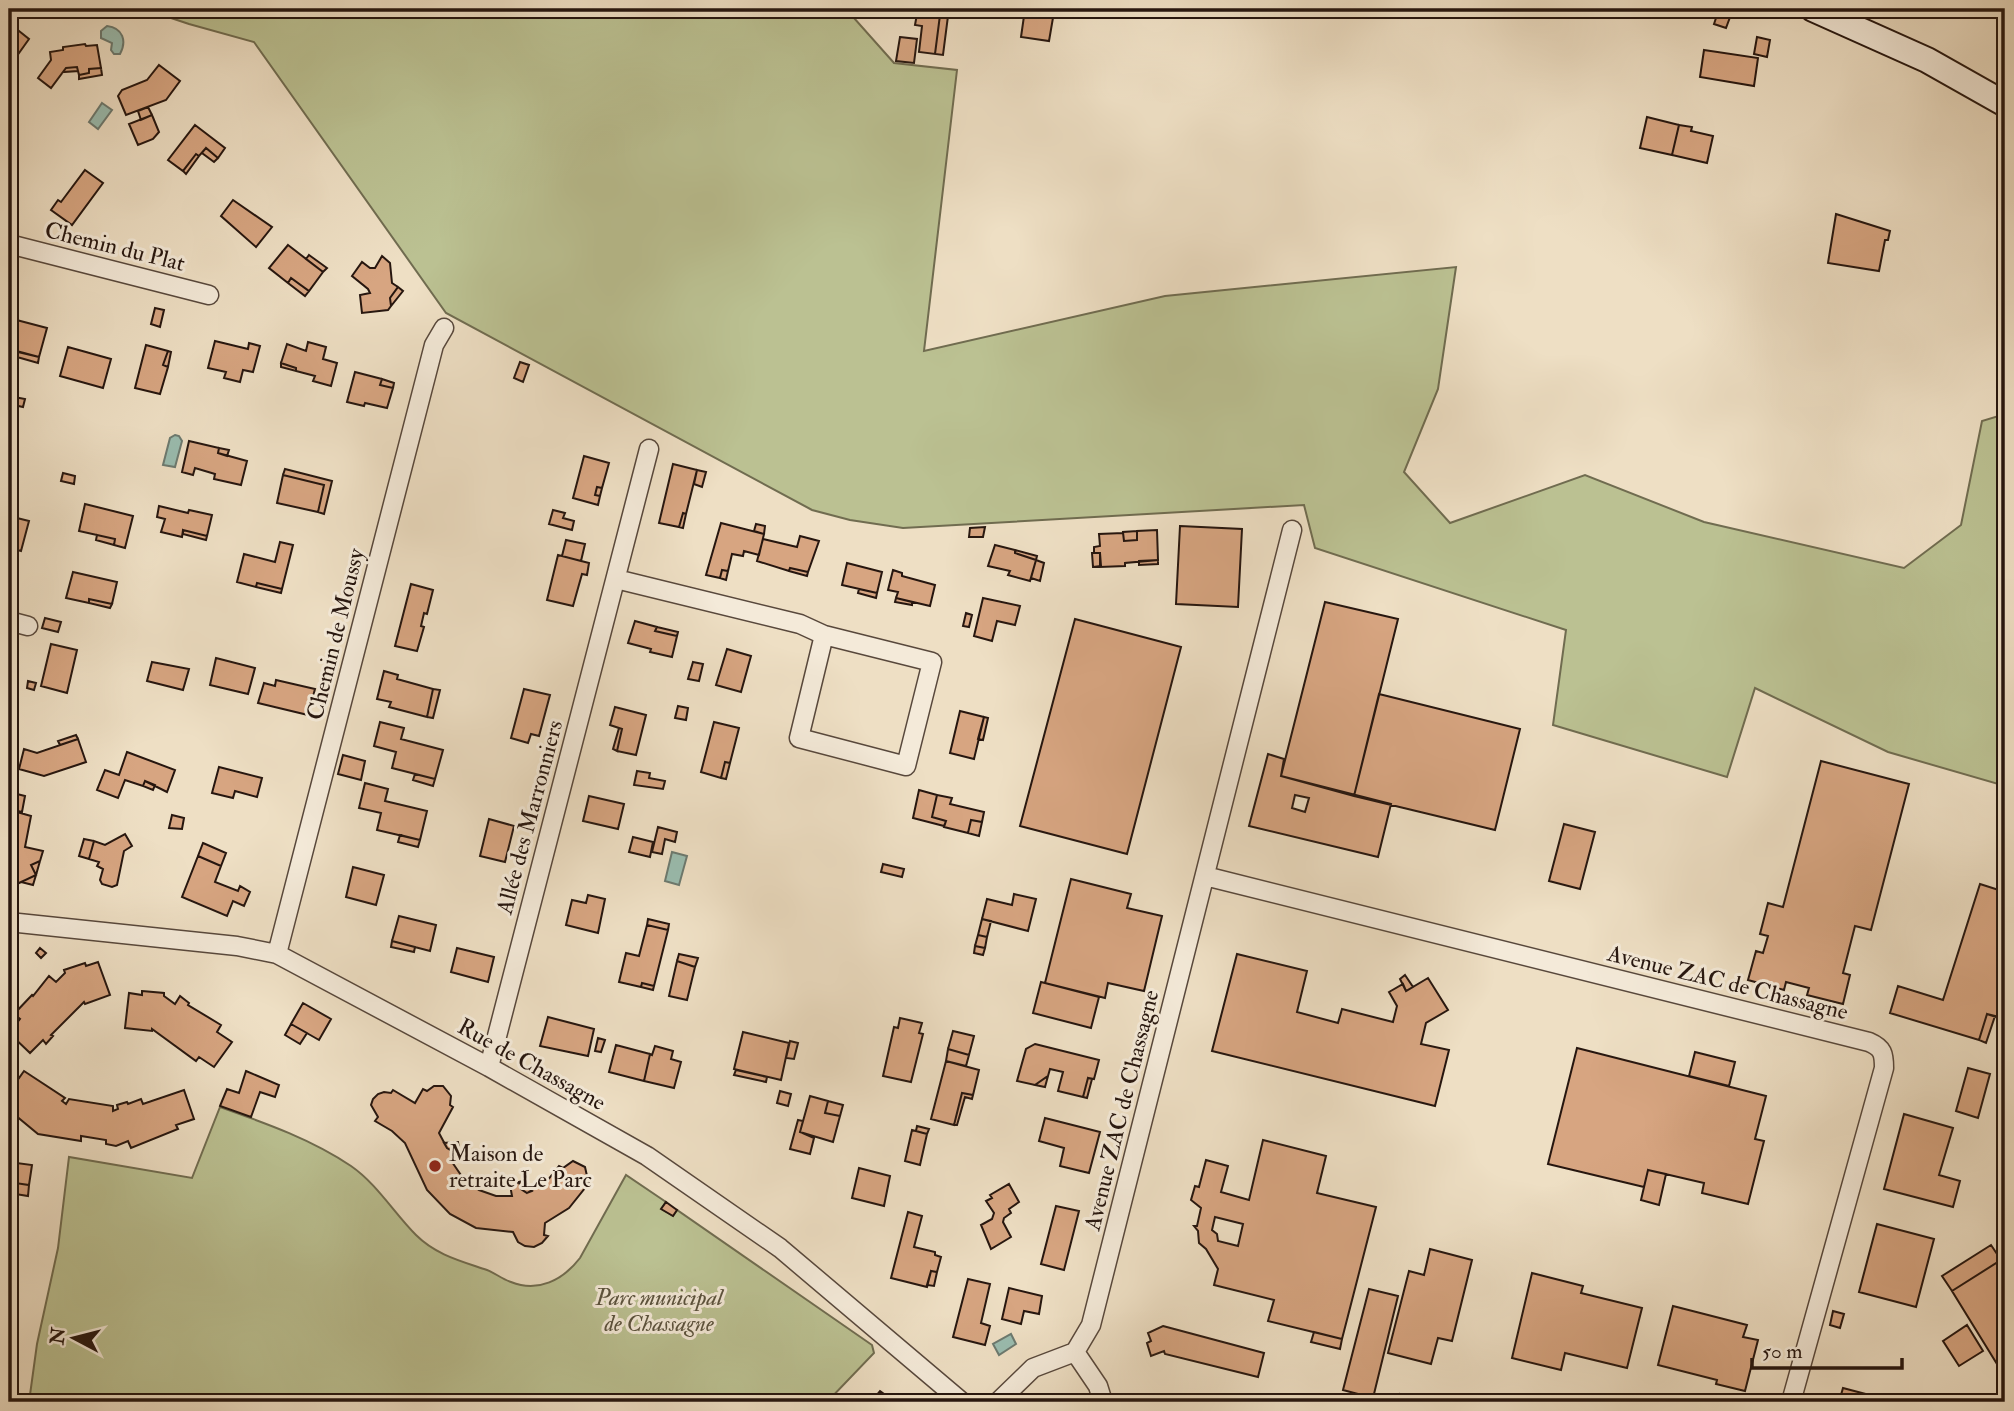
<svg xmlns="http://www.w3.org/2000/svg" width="2014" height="1411" viewBox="0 0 2014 1411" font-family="'IM FELL Double Pica',serif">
  <rect width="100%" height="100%" fill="#eedfc4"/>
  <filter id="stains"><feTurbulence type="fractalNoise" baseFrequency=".00286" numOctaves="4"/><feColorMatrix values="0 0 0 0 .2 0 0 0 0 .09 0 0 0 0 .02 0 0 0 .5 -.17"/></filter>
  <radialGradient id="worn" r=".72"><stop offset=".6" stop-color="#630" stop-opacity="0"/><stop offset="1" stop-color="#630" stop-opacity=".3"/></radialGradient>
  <path fill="#bbc192" stroke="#706c50" stroke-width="2" d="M144,9H846L894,63L957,70L924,351L1165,296L1456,267L1438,389L1404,472L1450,523L1585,475L1704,522L1904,568L1961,525L1982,421L2005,414V786L1888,752L1755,688L1727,777L1553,725L1566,630L1315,548L1304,505L903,528L850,520L812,510L446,313L254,42L189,24Z
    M220,1107C265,1123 311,1139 351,1166C377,1184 394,1213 416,1235C436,1255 461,1261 487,1270C495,1273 502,1279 511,1282C538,1293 563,1280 580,1258L626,1175L666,1202L662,1209L673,1216L677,1210L872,1345L874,1353L827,1402H29L37,1344L58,1248L69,1157L192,1178Z"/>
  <path fill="#9abdb0" stroke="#6c7a70" stroke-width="2" d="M107,26C123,28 127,41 120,54H114L111,50L112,43L101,38V31Z
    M102,103L112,110L98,129L89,122Z
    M175,435L179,436L182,441L175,467L163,465L170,438Z
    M672,852L687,856L679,885L665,881Z
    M1011,1334L1016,1344L999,1355L993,1344Z"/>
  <path fill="#d7a581" stroke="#26160f" stroke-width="2" fill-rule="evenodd" d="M1025,9L1054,12L1049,41L1021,37Z
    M1719,9H1733L1726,28L1714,24Z
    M924,13L940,15L935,54L919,52L922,26L915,25L917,14L923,15Z
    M940,15L948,16L943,55L935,54Z
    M9,23L29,39L14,60L9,56Z
    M900,37L917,39L914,63L896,61Z
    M1757,37L1770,40L1767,57L1754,54Z
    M85,44L86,46L97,45L101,68L89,69V73L79,75L77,67L66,68L51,88L38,78L51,60L50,52L63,50V47Z
    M1704,50L1758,58L1754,86L1700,77Z
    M159,65L180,81L166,100L126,115L118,96L122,90L147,80Z
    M77,67L78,71L63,72L66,68Z
    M101,68L102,75L79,79V75L89,73V69Z
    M148,107L152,115L141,120L138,111Z
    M152,115L159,132L153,139L138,145L129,124Z
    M1647,117L1679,125L1672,155L1640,148Z
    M195,125L225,148L218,158L206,148L199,156L196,154L183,171L168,160Z
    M1679,125L1692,127L1691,131L1713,136L1707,163L1672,155Z
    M206,148L218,158L214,162L202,153Z
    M196,154L199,156L186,174L183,171Z
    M85,170L103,183L72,225L51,210L58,200L61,202Z
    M233,200L272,227L256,247L221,216Z
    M1836,214L1890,231L1888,240H1885L1879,271L1828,263Z
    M288,245L323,272L309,291L291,278L288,283L269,268Z
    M309,255L327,268L323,272L306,259Z
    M382,256L390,263L392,283L398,287L390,298L391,306L388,310L362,313L360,295L370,293L368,289L352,276L362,262L370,268H375Z
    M291,278L309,291L305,296L288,283Z
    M398,287L403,291L391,306L390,298Z
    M155,308L164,310L160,327L151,324Z
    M9,318L47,328L39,357L9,349Z
    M215,341L248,349L249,343L260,346L253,372L243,370L240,382L224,378L226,372L208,368Z
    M308,342L326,347L323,359L337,363L331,386L313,381L315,376L296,371V368L281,363L287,344L306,351Z
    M146,345L168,351L163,365L168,367L160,394L135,388Z
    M68,347L111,359L103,388L60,376Z
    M168,351L171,352L168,367L163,365Z
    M18,352L39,357L38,363L17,357Z
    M520,362L529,365L523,382L514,378Z
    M281,363L296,368V371L281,367Z
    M355,372L382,379L380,385L393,388L387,408L365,403L364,406L347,402Z
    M382,379L394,383L393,388L380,385Z
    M9,396L25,399L23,407L9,404Z
    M189,441L219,448L218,453L247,461L241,485L214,479L215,474L195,468L193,475L182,472Z
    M219,448L229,450L227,456L218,453Z
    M584,456L609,463L602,488L597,487L595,495L600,496L598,505L573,498Z
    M673,464L697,470L686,514L683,513L679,527L659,523Z
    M285,469L332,481L324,514L318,512L324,485L283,475Z
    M697,470L706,472L702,487L694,484Z
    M63,473L75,476L74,484L61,481Z
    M283,475L324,485L318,512L277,503Z
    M597,487L602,488L600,496L595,495Z
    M85,504L133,516L125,548L114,545L115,539L79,531Z
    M159,506L188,513L189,510L212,515L207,536L183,530L182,537L161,532L165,519L157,517Z
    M553,510L565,513L563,518L574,521L572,530L549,524Z
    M683,513L686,514L683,528L679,527Z
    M9,516L29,521L21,551L10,548L9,545Z
    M721,523L764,534L759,555L744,551L743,556L732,554L728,571L722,570L720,578L706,575Z
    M756,524L765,526L764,534L754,531Z
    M1180,526L1242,529L1238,607L1176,604Z
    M985,527L983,537H969L970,528Z
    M183,530L207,536L206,540L183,534Z
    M1157,530L1158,560L1125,563V566L1100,567V553H1094V547L1100,546L1099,534L1123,533L1124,541L1137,540V531Z
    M1137,531V540L1124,541L1123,532Z
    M97,535L115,539L114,545L96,540Z
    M800,536L819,541L808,572L790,568L789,571L757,561L763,539L797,547Z
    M566,540L585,544L581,561L562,556Z
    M280,542L293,545L282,589L257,583L256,587L237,582L244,554L275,562Z
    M995,545L1015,550V553L1036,560L1030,581L1008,575L1010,571L988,566Z
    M1015,550L1037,556L1036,560L1015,553Z
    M1092,553H1100L1101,566L1093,567Z
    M558,555L589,563L587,575L582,574L573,606L547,600Z
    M1036,560L1044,563L1040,581L1031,578Z
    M1158,560V564L1139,565V561Z
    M847,563L882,572L877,593L842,585Z
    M790,568L808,572L807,576L789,571Z
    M722,570L728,571L726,580L720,578Z
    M893,570L902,573V576L935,585L930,606L896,598L898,592L888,590Z
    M73,572L117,582L112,604L89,599V603L66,598Z
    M257,583L282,589L281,593L256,587Z
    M411,584L433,590L427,614L424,613L421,626L424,627L417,651L395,646Z
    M859,589L877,593L876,598L858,593Z
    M896,598L912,602V605L895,602Z
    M983,598L1020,606L1015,625L997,621L992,641L974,636Z
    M89,599L112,604L110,608L89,603Z
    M1325,602L1398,619L1354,796L1281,776Z
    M966,613L972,615L969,627L963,626Z
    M45,618L61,622L58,632L42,628Z
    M1075,619L1181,647L1127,854L1020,826Z
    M635,621L657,627L655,631L677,636L672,657L650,652L651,649L628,643Z
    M657,627L678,632L677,636L655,631Z
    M51,644L77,650L67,693L41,686Z
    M727,649L751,656L741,692L716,685Z
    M216,658L255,668L248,694L210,685Z
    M152,662L189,669L183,690L147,681Z
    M693,662L703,664L699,681L688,679Z
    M384,671L398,675L397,679L433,689L427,717L389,707L391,702L377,699Z
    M276,680L315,689L308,715L258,703L264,683L275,686Z
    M28,681L36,683L34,690L27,688Z
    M433,689L440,690L433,718L427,717Z
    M524,689L550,695L539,736L531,734L528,743L511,738Z
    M1379,694L1520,729L1495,830L1354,796Z
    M678,706L688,708L686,720L675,718Z
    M615,707L646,715L636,755L617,751L622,729L610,725Z
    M960,711L984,717L974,759L950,753Z
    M984,717L988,718L983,740L978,739Z
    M380,722L404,728L401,739L443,750L435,779L392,768L396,752L374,746Z
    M714,722L739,728L730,763L725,762L721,778L701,772Z
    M619,728L622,729L617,751L613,749Z
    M76,735L78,739L60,745L58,741Z
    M78,739L86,762L44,776L19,769L24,749L37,753Z
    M127,752L175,770L167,792L145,781L143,786L125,780L118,798L97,790L105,770L119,775Z
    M1268,754L1284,759L1281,776L1391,804L1378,857L1249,826ZM1295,795L1309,798L1305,812L1292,808Z
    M343,755L365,761L361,780L338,774Z
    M1821,761L1909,784L1871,930L1855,926L1843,973L1850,975L1843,1004L1807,995L1809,988L1786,982L1784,990L1748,980L1756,951L1763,953L1768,936L1760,934L1768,903L1783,907Z
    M725,762L730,763L726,779L721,778Z
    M219,767L262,778L257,797L235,791L233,798L212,793Z
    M637,771L650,773L649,778L665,781L663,789L634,785Z
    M415,774L435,779L433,786L413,780Z
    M145,781L155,785L153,790L143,786Z
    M365,783L388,789L385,801L427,811L420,840L377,830L381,813L359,808Z
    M919,790L937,795L932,817L946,821L944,826L913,818Z
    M9,792L25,796L22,812L9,809Z
    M937,795L952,798L950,804L984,812L982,822L971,820L968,833L944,827L946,821L932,817Z
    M589,796L624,804L618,829L583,821Z
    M10,810L31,816L25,847L43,851L40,861L31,865L36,875L11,887L9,883Z
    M172,815L184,818L182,829L169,828Z
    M489,819L514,826L505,862L480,856Z
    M971,820L982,822L979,836L968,833Z
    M1564,824L1595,832L1580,889L1549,881Z
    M658,827L677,832L675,842L665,839L662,854L652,852Z
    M125,834L132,846L124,851L117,885L112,887L102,884L100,880L103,869L97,866L99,862L89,859L94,841L105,845Z
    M400,835L420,840L418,847L398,842Z
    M633,837L653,842L650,857L629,852Z
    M84,839L94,841L89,859L79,856Z
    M203,843L226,853L221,866L198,856Z
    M198,856L221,866L215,882L238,891L240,886L250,892L244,906L233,901L227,916L182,897Z
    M40,861L36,875L31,865Z
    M883,864L904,869L902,877L881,872Z
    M353,867L384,875L376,905L346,897Z
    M36,875L33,885L21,882Z
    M1071,879L1131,894L1127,908L1162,916L1144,991L1108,983L1105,998L1045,983Z
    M1980,884L2005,892V1020L1987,1014L1979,1040L1890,1013L1898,986L1943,1000Z
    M1014,894L1036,899L1028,931L982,919L987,899L1012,905Z
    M588,895L605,899L598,933L566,925L572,900L586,903Z
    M399,916L436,925L430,951L392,941Z
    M648,919L669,924L668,930L647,925Z
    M982,919L991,921L987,937L978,935Z
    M647,925L668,930L654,986L642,983L641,987L619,982L626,953L639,956Z
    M978,935L987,937L985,948L975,946Z
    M392,941L415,947L414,952L391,947Z
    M975,946L985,948L983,955L974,953Z
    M40,948L46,953L41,958L36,953Z
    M457,948L494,957L488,982L451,972Z
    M679,954L698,958L695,967L677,961Z
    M1237,954L1307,971L1297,1012L1338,1023L1342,1009L1393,1022L1397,1006L1389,992L1403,984L1406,991L1428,978L1448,1010L1426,1023L1421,1044L1449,1050L1435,1106L1212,1051Z
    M677,961L695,967L687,1000L669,996Z
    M98,962L110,995L85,1004L84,1002L51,1035L53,1036L46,1044L43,1040L30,1053L9,1033L20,1019L14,1014L32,995L33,996L49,976L56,982L65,973L64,970L85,963L86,966Z
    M1405,975L1413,987L1406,991L1400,979Z
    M1041,982L1099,997L1091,1028L1033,1013Z
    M642,983L654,986L653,990L641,987Z
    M142,991L164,993V996L175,1004L180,996L189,1003L188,1005L221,1025L217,1032L232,1042L214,1067L199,1057L196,1061L152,1029V1031L125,1028L129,993L142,995Z
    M303,1003L331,1019L319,1040L291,1024Z
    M1987,1014L1995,1016L1986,1043L1979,1040Z
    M548,1017L594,1029L588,1056L540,1046Z
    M900,1018L922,1023L919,1033L923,1034L911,1082L883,1076L894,1027L898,1028Z
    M291,1024L307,1033L300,1044L285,1035Z
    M953,1031L974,1036L969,1055L948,1049Z
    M743,1032L789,1043L781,1080L734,1069Z
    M598,1038L605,1040L601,1052L595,1051Z
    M790,1041L798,1043L794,1059L786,1058Z
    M1035,1044L1099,1060L1094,1079L1088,1078L1083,1097L1058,1091L1063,1072L1050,1069L1048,1076L1035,1085L1017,1081L1026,1049Z
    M616,1045L650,1054L644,1081L609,1072Z
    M655,1046L673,1051L671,1059L681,1062L674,1088L644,1081L650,1054L652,1055Z
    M1577,1048L1766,1096L1755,1139L1764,1141L1748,1204L1702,1193L1704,1183L1648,1170L1644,1187L1548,1164Z
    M948,1049L969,1055L966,1066L946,1061Z
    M1695,1052L1735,1062L1729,1086L1689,1076Z
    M946,1061L979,1070L973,1095L962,1093L954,1125L931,1119Z
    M1968,1068L1990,1074L1978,1118L1956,1111Z
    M736,1070L767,1077L766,1082L734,1075Z
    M24,1071L65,1098L62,1101L66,1104L69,1099L113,1106V1111L118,1109L117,1105L127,1102L128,1104L141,1099L143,1104L184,1090L194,1119L176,1125L178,1129L131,1148L128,1141L116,1146L106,1144V1140L81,1136V1141L38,1134L9,1110V1076L11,1072L19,1078Z
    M246,1071L279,1085L275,1097L260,1092L251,1117L220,1106L227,1089L239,1093Z
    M1048,1076L1045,1087L1035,1085Z
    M1088,1078L1092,1079L1087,1098L1083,1097Z
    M434,1086H443L451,1096L450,1105L453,1107L439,1133L447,1148L452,1151L459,1149L462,1157L452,1162L463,1178L479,1190L496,1196H512L510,1185L519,1182L521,1189L527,1193L547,1181L559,1166L563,1168L573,1161L585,1167L587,1176H577L589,1183L569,1208L545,1223L544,1235L548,1236L542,1243L534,1247L525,1246L518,1242L513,1232L476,1228L450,1214L427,1190L405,1143L392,1131L375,1121L378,1117L371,1105L373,1099L378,1094L384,1092L391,1093L393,1090L415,1103L423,1089L427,1091Z
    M780,1091L791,1094L788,1106L777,1103Z
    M962,1093L973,1095L972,1099L965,1097L957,1125H954Z
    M810,1096L828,1101L825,1113L840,1116L833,1142L800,1132Z
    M828,1101L843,1105L840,1116L825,1113Z
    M1904,1114L1953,1128L1939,1175L1960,1181L1953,1207L1884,1189Z
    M1045,1118L1100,1132L1089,1173L1060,1166L1064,1148L1039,1141Z
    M798,1120L803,1121L800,1132L814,1138L810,1154L790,1149Z
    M917,1126L929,1129L927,1134L916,1131Z
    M912,1130L927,1134L920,1165L905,1161Z
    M1263,1140L1326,1156L1317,1193L1376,1207L1342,1339L1268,1321L1274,1300L1214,1285L1218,1269L1206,1249L1199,1243L1198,1231L1194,1226H1197L1201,1208L1191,1200L1195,1186L1199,1187L1206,1160L1228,1166L1221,1192L1249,1200ZM1215,1217L1243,1224L1238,1246L1218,1241L1217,1234L1212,1230Z
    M458,1142L459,1149L452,1151L447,1148L444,1143Z
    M9,1162L32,1165L29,1185L15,1183V1180L9,1179Z
    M859,1168L890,1176L884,1206L852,1198Z
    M1648,1170L1666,1174L1659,1205L1641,1200Z
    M9,1179L15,1180V1183L29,1185L28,1196L9,1193Z
    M526,1180L532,1191L527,1193L521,1189L519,1182Z
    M1009,1184L1019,1202L1009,1209L1011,1213L1004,1218L1003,1222L1011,1237L991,1249L981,1225L992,1219L994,1213L986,1201L992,1198L990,1195Z
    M666,1202L677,1210L673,1216L661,1209Z
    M1056,1206L1079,1211L1064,1270L1041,1264Z
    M908,1212L922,1216L914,1247L935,1252V1255L941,1257L937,1272L931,1271L927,1287L891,1278Z
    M1877,1224L1934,1239L1916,1307L1859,1292Z
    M1991,1245L2001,1260L1952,1291L1942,1276Z
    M1430,1249L1472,1260L1452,1341L1438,1338L1431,1364L1388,1353L1409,1271L1424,1275Z
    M2001,1260L2005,1268V1377L1952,1291Z
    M931,1271L937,1272L934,1286L927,1285Z
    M1532,1273L1583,1286L1581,1293L1642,1308L1627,1368L1565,1353L1561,1370L1512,1358Z
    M968,1279L990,1284L981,1323L990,1326L985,1345L953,1337Z
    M1009,1288L1042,1296L1039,1314L1024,1311L1021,1324L1002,1319Z
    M1369,1289L1398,1296L1373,1398L1343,1390Z
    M1673,1306L1747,1325L1743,1337L1758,1340L1745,1391L1716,1384L1717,1380L1658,1365Z
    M1833,1311L1844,1314L1840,1328L1830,1325Z
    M1967,1325L1983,1351L1959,1366L1943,1341Z
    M1163,1326L1264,1353L1258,1377L1165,1354L1164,1351L1151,1356L1147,1343L1151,1341L1148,1333Z
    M1314,1332L1342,1339L1340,1349L1311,1342Z
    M1843,1388L1896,1402H1839Z
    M880,1391L895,1402H871Z
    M1400,1394L1432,1402H1398Z"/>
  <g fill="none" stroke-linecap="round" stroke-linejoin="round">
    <g stroke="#58483c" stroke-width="21">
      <path id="street" d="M9,244L209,295
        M616,579L800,624L824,635L932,662L906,766L799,738L824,635
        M9,621L28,626
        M1205,876L1869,1042C1883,1048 1884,1054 1884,1068L1791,1402
        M9,922L237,946L277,954L489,1067L647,1156L780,1248L962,1402
        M277,954L434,345L444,328
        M489,1067L649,449
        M1075,1352L1098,1386L1103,1402
        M998,1402L1033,1368L1075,1352L1091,1325L1292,530"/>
    </g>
    <g stroke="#26160f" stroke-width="28">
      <path id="secondary" d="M1813,9L1927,60L2005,104"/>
    </g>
    <use href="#street" stroke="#f4ead9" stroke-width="18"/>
    <use href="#secondary" stroke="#f4ead9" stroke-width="24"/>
  </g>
  <circle fill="#8f2418" stroke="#f4ead9" stroke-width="2.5" cx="435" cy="1166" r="7"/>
  <g text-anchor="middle" stroke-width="6" stroke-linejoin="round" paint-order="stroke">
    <g font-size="23" fill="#26160f" stroke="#f4ead9">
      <text transform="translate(115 246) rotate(14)" y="8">Chemin du Plat</text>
      <text transform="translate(335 634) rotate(-76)" y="8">Chemin de Moussy</text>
      <text transform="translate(529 817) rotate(-75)" y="8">Allée des Marronniers</text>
      <text transform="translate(1728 982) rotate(14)" y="8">Avenue ZAC de Chassagne</text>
      <text transform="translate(532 1064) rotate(29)" y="8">Rue de Chassagne</text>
      <text transform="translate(1121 1110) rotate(-76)" y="8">Avenue ZAC de Chassagne</text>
    </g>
    <g font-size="23" fill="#26160f" stroke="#f4ead9" text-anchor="start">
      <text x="449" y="1161">Maison de<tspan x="449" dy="26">retraite Le Parc</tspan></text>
    </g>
    <g font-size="23" font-style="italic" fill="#5a523d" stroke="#f4ead9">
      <text x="659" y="1305">Parc municipal<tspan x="659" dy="26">de Chassagne</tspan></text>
    </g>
  </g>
  <rect width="2014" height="1411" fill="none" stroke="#eedfc4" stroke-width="35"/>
  <rect x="10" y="10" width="1993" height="1390" fill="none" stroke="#26160f" stroke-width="3.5"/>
  <rect x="18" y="18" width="1979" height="1376" fill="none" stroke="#26160f" stroke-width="2"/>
  <g transform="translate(74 1338) rotate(277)" stroke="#f4ead9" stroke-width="5" paint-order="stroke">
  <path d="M0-5L12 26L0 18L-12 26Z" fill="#26160f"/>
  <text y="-10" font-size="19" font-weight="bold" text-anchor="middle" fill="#26160f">N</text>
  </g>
  <path d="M1752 1358v10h150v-10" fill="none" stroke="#26160f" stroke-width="3.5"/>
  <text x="1762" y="1358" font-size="21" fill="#26160f" stroke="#f4ead9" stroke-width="5" paint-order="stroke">50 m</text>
  <rect width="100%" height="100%" filter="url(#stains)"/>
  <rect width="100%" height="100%" fill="url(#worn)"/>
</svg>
